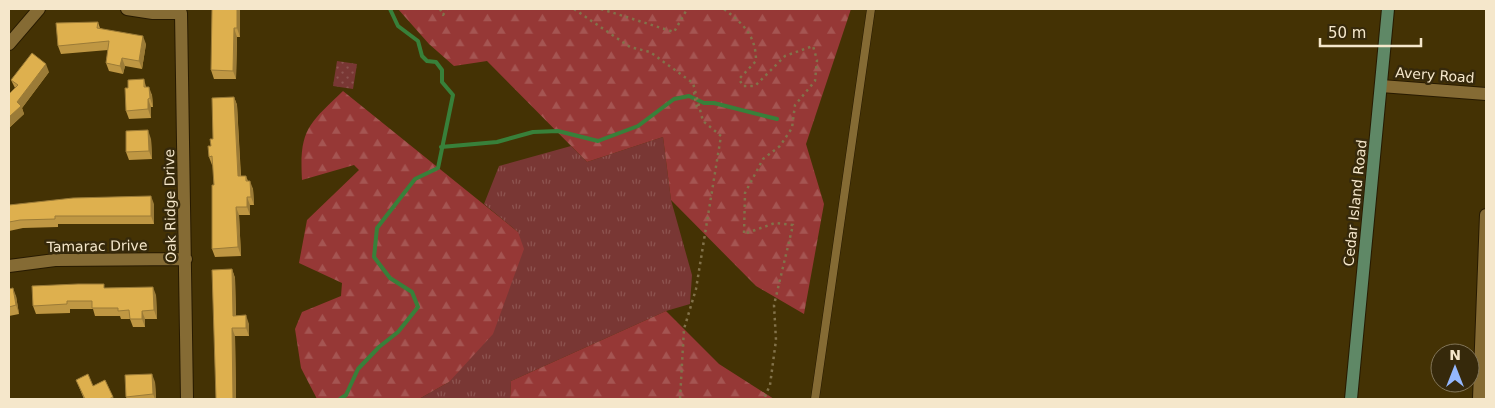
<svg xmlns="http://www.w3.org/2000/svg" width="1495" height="408" viewBox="0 0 1495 408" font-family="'DejaVu Sans',sans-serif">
  <defs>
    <pattern id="grass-tufts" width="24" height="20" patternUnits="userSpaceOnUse" patternTransform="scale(1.25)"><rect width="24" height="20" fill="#793734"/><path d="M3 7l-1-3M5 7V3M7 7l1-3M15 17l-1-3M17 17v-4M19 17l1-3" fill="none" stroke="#8d5450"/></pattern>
    <pattern id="forest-firs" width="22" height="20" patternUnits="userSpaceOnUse" patternTransform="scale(1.25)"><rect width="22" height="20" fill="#963836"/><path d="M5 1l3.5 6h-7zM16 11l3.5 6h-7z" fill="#a55552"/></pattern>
    <pattern id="park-dots" width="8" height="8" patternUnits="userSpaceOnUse" patternTransform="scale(1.25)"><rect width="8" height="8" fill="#793734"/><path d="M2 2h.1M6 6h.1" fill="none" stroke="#8d5450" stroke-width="1.8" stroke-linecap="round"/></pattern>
  </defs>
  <rect width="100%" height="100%" fill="#443204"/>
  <path fill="url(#grass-tufts)" d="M663,137L671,200L692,275L690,304L666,311L511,381L510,399H419L449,382L518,232L484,204L499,166L571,146L587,162Z"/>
  <path fill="url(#forest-firs)" d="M398,9H851L806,144L824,204L804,314L756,286L671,200L663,137L587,162L487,61L454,66L429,44Z
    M343,91L518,232L524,249L493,334L449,382L419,399H317L301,368L295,329L302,312L341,296L342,283L299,263L307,220L359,170L354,165L302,180C299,129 309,124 343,91Z
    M666,311L719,364L774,399H510L511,381Z"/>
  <path fill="url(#park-dots)" d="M337,61L357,64L353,89L333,86Z"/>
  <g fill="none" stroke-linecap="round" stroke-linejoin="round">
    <path stroke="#38803a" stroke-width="4" d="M441,147L497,142L533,132L558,131L598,141L638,126L674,99L689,96L704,103H714L777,119
      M340,399L346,395L358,369L379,347L398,332L418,307L412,292L390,278L374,257L377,228L415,179L438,168L453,95L442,82V70L436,62L427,61L422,56L418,41L398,26L390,9"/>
    <g stroke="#271a00" stroke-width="9">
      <path id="lane" d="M815,399L871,9"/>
    </g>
    <g stroke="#271a00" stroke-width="14">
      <path id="street" d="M127,9L153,13H181L187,399
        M9,44L39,9
        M1381,86L1486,94
        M9,266L55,260L186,259
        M1479,399L1486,215"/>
    </g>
    <g stroke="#271a00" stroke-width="14">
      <path id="secondary" d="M1351,399L1388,9"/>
    </g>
    <path stroke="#82724a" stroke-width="2.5" stroke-dasharray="2.5 4" stroke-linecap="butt" d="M440,9L443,15L447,9
      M574,9L630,47L650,52L693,83L703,121L721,136L696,289L684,329L680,399
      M601,9L674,32L686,11L684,9
      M724,9C743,24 756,35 756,61L739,79L743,86H755L785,56L813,46L817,60L815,81L795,105L792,128L780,146L763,159L745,193L744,234L775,223L793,225L774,305L776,340L770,385L764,399
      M694,92L696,105L698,108"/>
    <use href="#lane" stroke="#856b34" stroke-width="8"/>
    <use href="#street" stroke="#856b34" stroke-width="12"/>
    <use href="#secondary" stroke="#5f8866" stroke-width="12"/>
  </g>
  <path fill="#bf9743" d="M240,9V37H237L236,79H214L211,70Z
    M98,22L100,28L146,44L142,69L125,66L123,74L109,71L106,63L108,50L61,54L58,46Z
    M49,72L22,108L24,114L9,128L15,88L11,80Z
    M144,79L146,87L152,95L153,107H151V118L129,119L126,111L128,88Z
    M234,97L237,105L241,176H246L248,181L253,189L254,205H250V215H239L241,256L215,257L212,249L214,185L213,165H212L209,157L213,139Z
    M151,139L152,159L129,160L126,152Z
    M154,204V224H58V227L23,228L9,231V205Z
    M232,269L235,278L236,316L249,324V336H235L236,399H216Z
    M106,288L156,295L157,319H145V327H133L130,319H121L120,316H95L93,309H70V313L36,314L33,306Z
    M9,289L16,296L19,314L9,316Z
    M76,380L93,386L105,380L114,399H84Z
    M155,382L156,399H127L126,397Z"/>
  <path fill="#9b7b37" d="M237,9H240V37L237,28Z
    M234,28L237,37L236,79L233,71Z
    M143,36L146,44L142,69L139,61Z
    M122,58L125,66L123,74L120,66Z
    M46,64L49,72L22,108L24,114L9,128V117L17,102Z
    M149,87L152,95L153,107L150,98Z
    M234,97L237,105L241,184L238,176Z
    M148,99L151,107V118L148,109Z
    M148,130L151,139L152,159L149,151Z
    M250,181L253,189L254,205L251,197Z
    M151,196L154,204V224L151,216Z
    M247,197L250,205V215L247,207Z
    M236,207L239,215L241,256L238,247Z
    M232,269L235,278L236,324L233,316Z
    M153,287L156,295L157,319L154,310Z
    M13,288L16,296L19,314L16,305Z
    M142,311L145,319V327L142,319Z
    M246,315L249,324V336L246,328Z
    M232,328L235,336L236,399H233Z
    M152,374L155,382L156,399H155L153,394Z"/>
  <path fill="#deb04e" stroke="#9b7b37" d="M212,9H237V28H234L233,71L211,70Z
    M98,22L97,28L143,36L139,61L122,58L120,66L106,63L109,41L58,46L56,23Z
    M32,53L46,64L17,102L21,106L9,117V94L18,85L11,80Z
    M144,79V87H149L150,98L148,99V109L126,111L125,88H128V80Z
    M234,97L238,176H246V181H250L251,197H247V207H236L238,247L212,249V185H214L212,156L209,157L208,146H211L210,139H213L212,98Z
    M148,130L149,151L126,152V131Z
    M151,196V216H55V219L20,220L9,222V205L73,198Z
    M232,269L233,316L246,315V328H232L233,399H216L212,270Z
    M78,284H104V288L153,287L154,310L142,311V319H130L129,310L118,311V308H92V301H67V304L33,306L32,286Z
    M13,288L16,305L9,307V289Z
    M88,374L93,386L105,380L113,397L109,399H85L76,380Z
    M152,374L153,394L126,397L125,375Z"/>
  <g text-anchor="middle" stroke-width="5" stroke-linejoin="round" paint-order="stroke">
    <g font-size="14" fill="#f5e7cb" stroke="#36290b">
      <text transform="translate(1435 75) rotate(4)" y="5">Avery Road</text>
      <text transform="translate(1355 203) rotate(-84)" y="5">Cedar Island Road</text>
      <text transform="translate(170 206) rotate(-91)" y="5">Oak Ridge Drive</text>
      <text transform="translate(97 246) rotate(-1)" y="5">Tamarac Drive</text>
    </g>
  </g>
  <rect width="1495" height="408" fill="none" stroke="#f5e7cb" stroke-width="20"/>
  <g transform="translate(1455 368)"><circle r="24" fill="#36290b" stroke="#827558"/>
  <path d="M0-4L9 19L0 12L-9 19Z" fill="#94b7fd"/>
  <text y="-8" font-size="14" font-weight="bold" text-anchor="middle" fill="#f5e7cb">N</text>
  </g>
  <path d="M1320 38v8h101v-8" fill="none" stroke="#f5e7cb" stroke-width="2.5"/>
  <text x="1328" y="38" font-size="15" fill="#f5e7cb" stroke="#36290b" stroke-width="4" paint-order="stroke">50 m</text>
</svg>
